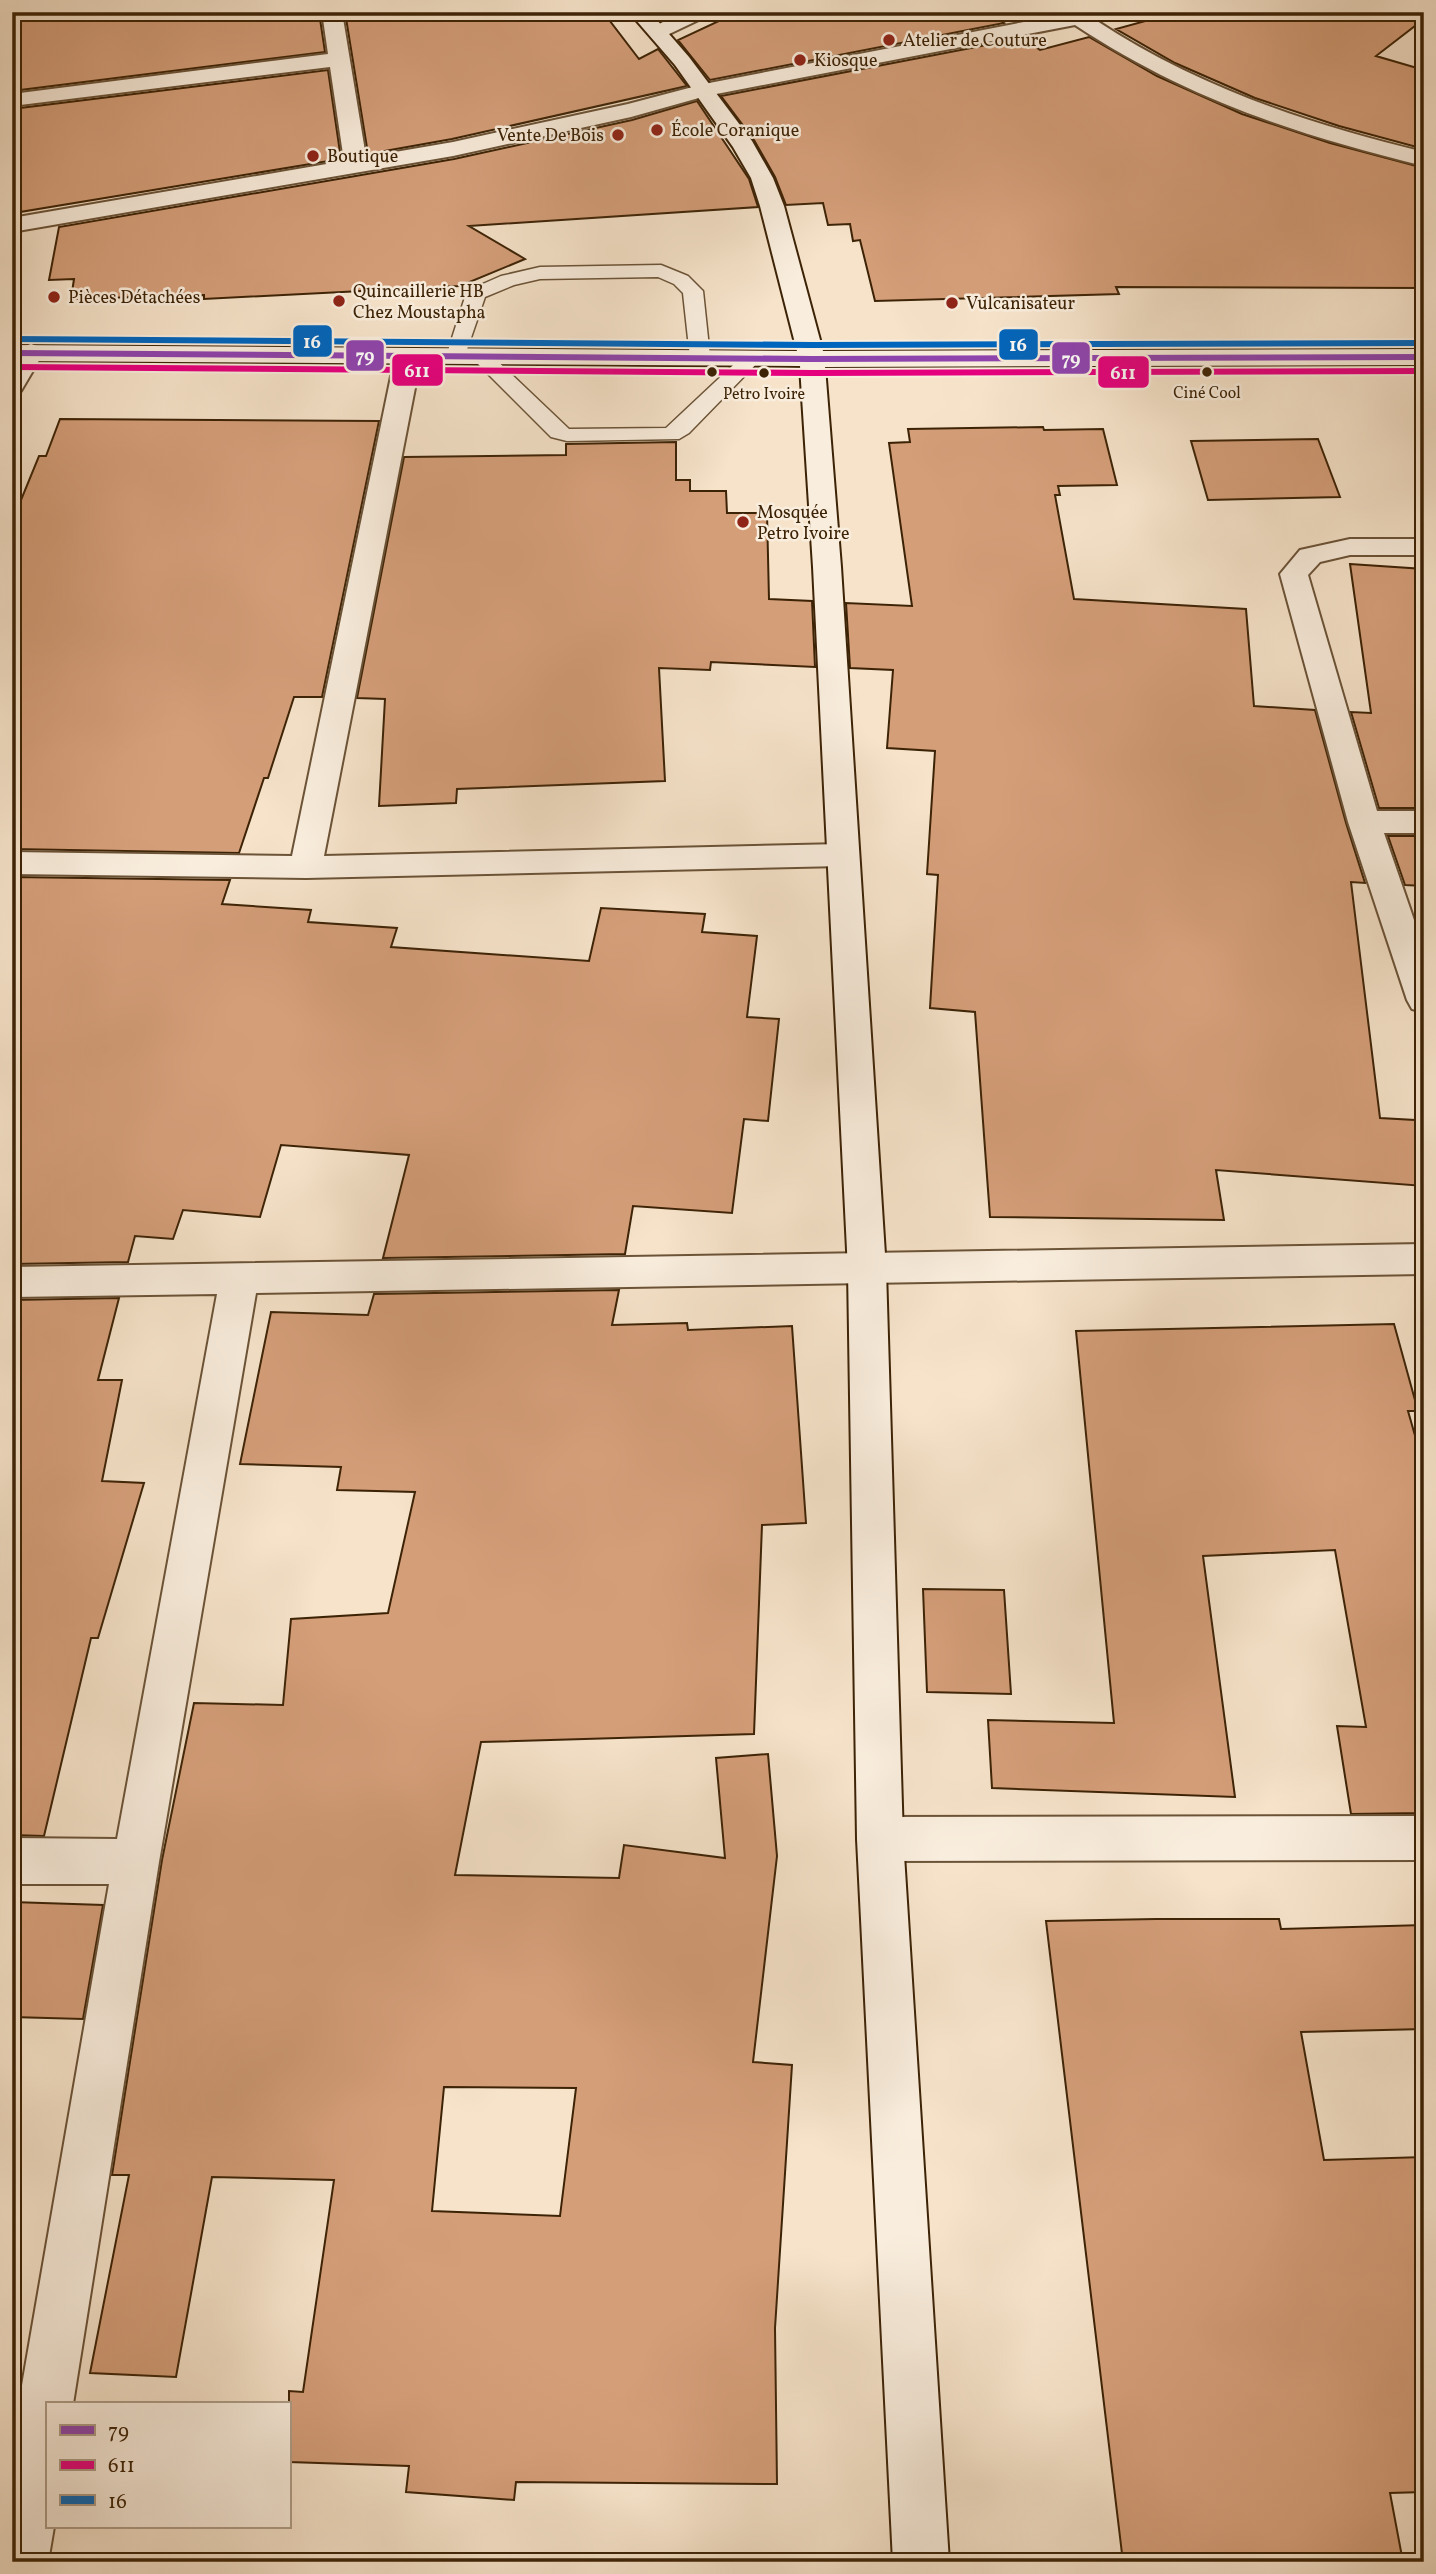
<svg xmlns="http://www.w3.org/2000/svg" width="1436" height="2574" viewBox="0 0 1436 2574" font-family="Vollkorn,serif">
  <rect width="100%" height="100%" fill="#f6e3ca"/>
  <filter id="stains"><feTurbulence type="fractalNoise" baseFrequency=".00286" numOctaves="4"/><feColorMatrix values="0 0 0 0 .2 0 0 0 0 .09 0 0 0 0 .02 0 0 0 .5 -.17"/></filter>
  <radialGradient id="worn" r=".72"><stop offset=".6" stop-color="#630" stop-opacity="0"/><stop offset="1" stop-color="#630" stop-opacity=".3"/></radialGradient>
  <path fill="#d49e79" stroke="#3d2306" stroke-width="2" fill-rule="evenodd" d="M12,12H319L325,52L12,91Z
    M345,12H603L639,59L658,49L687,86L452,139L368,154Z
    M738,12H990L1004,23L710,80L678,40Z
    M1178,12H1405L1409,18L1420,22L1376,56L1424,70V149L1339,126L1255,98L1175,63L1116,29Z
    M1089,37L1157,76L1242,114L1330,143L1424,168V288L1116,287L1119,294L875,301L860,240L853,241L850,224L828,225L823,203L786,205L775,177L754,140L721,96L1023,38L1040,50Z
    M328,70L341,159L20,212L21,153L13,154L12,109Z
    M697,101L749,179L758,207L469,226L525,259L460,286L204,299V295L71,299L74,279L49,280L59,227L454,159L632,120Z
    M60,419L379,421L322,697H294L268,778H264L239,853L12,849V522L39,456H46Z
    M1043,427L1044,430L1103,429L1117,485L1058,486L1060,495H1055L1074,599L1246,609L1254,706L1315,710L1346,823L1365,883L1351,882L1380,1118L1415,1120L1424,1186L1216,1170L1224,1220L990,1217L975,1012L930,1008L938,875L927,874L935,751L887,748L893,670L850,668L846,603L912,606L889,443L910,442L908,429Z
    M1318,439L1340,497L1208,500L1191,441Z
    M676,442V480H690V491H726L727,513H767L769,599L812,601L815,667L711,662L710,670L659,668L665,781L457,789L456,803L379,806L385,699L357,698L404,457L566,455V444Z
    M1350,564L1424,569V808H1379L1351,712L1371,713Z
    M1388,836H1424V886L1405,885Z
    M12,877L230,880L222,904L311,910L308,922L397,928L391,947L589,961L601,908L705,914L702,932L757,936L747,1017L779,1019L768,1121L744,1119L732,1213L633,1206L625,1254L383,1258L409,1155L281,1145L260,1217L183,1210L173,1239L135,1236L128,1262L12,1264Z
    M619,1290L612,1325L687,1323L688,1330L792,1326L806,1523L762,1525L754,1734L481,1742L455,1875L619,1878L624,1845L725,1858L716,1758L768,1754L777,1856L753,2062L792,2065L775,2328L777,2484L516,2482L514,2500L406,2492L409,2466L289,2462V2391L303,2392L334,2180L212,2177L176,2377L90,2373L129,2175H112L162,1860L194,1703L283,1705L291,1619L388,1613L415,1492L337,1490L341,1467L240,1464L271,1312L368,1315L374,1294ZM444,2087L576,2088L560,2216L432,2211Z
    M119,1298L98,1380H122L102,1481L144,1483L98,1638H91L44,1836L12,1835V1300Z
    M1394,1324L1418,1411H1408L1424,1467V1813L1351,1814L1337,1726L1366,1727L1335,1550L1203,1556L1235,1797L992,1788L988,1720L1114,1723L1076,1331Z
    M923,1589L1004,1590L1011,1694L927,1692Z
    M12,1902L103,1905L83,2019L12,2017Z
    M1156,1919H1279L1281,1929L1424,1925V2029L1301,2032L1324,2160L1424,2157V2492L1390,2493L1403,2562H1123L1046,1921Z"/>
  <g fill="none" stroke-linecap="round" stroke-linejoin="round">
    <g stroke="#6b5337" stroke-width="3">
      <path id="lane" d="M661,265L688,276L703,291L710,357L707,361H693L690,357L683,293L674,284L658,277L540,279L514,285L485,297L463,361H449L446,357L466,294L469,290L501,276L540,267Z
        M482,351L489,353L569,429L666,428L746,353H760L763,357L689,433L679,439L567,441L551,437L475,361L472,357L475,353Z"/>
    </g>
    <g stroke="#6b5337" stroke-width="4">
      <path id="street" d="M322,12H342L366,157L453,142L628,104L704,84L1076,12H1119L1116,16L1097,21C1197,87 1308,124 1424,152V166C1295,134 1187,99 1075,25L706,96L631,117L453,156L12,232V218L344,161L330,67L12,106V94L328,54Z
        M683,12H710L707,16L665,36H651L648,32L651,28Z
        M1407,12H1424V21L1410,16Z
        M31,344L40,347L44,352L21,391L12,394V363L22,347Z
        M408,349L417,352L421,357L324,856L842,844L853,847L858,855L853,863L842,866L306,878L12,874V852L292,856L395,357L399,352Z
        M1350,539H1424V555H1350L1320,562L1308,575L1377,811H1424V833H1384L1424,949V1012L1412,1009L1407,1000L1348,822L1280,574L1300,550Z
        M1424,1244V1274L256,1293L159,1862L73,2404H47V2527H54L48,2562H12V2443L109,1884H12V1838L117,1839L217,1294L12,1297V1267Z
        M1424,1816V1860L880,1861L864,1855L857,1839L864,1823L880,1817Z"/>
    </g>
    <g stroke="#3d2306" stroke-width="4">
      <path id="secondary" d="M629,12H650L689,57L752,141L773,178L784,206L823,351L1424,349V365L825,367L841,567L886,1270L903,1839L949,2562H893L857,1839L848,1270L813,567L800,366L12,361V345L797,351L760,206L751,178L733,147L675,65Z"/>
    </g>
    <use href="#lane" fill="#f9eddd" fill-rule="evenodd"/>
    <use href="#street" fill="#f9eddd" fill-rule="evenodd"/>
    <use href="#secondary" fill="#f9eddd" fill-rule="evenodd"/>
    <g stroke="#f9eddd" stroke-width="10">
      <path id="bus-1" d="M12,353L812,359L1424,357"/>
    </g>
    <g stroke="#f9eddd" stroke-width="10">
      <path id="bus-2" d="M12,367L812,373L1424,371"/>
    </g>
    <g stroke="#f9eddd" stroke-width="10">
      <path id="bus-3" d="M12,339L812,345L1424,343"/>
    </g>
    <use href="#bus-1" stroke="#8e44ad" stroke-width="6"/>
    <use href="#bus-2" stroke="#e5007d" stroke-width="6"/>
    <use href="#bus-3" stroke="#0065bd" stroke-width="6"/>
  </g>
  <g fill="#8f2418" stroke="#f9eddd" stroke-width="2.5">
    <circle cx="889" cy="40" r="7"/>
    <circle cx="800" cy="60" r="7"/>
    <circle cx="657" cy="130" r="7"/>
    <circle cx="618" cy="135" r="7"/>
    <circle cx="313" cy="156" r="7"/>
    <circle cx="54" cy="297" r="7"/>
    <circle cx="339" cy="301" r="7"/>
    <circle cx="952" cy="303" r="7"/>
    <circle cx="743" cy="522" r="7"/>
  </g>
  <g fill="#3d2306" stroke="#f9eddd" stroke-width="2.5">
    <circle cx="712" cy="372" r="6"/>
    <circle cx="1207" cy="372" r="6"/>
    <circle cx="764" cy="373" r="6"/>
  </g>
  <g text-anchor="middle" stroke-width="5" stroke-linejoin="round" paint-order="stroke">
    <g font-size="16" fill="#3d2306" stroke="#f9eddd">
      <text x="1207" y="398">Ciné Cool</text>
      <text x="764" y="399">Petro Ivoire</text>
    </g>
    <g font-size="18" fill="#3d2306" stroke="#f9eddd" text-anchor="start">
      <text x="903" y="46">Atelier de Couture</text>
      <text x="814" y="66">Kiosque</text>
      <text x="671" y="136">École Coranique</text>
      <text x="604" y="141" text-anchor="end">Vente De Bois</text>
      <text x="327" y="162">Boutique</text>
      <text x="353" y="297">Quincaillerie HB<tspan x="353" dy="21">Chez Moustapha</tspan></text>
      <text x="68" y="303">Pièces Détachées</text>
      <text x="966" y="309">Vulcanisateur</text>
      <text x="757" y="518">Mosquée<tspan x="757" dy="21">Petro Ivoire</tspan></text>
    </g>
  </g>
  <g stroke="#f9eddd" stroke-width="2.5">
    <rect x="292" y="324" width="41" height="34" rx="7" fill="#0065bd"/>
    <rect x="998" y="328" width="41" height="33" rx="7" fill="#0065bd"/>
    <rect x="345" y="339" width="40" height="33" rx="7" fill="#8e44ad"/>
    <rect x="1051" y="341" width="40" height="34" rx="7" fill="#8e44ad"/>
    <rect x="391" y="353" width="53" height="34" rx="7" fill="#e5007d"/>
    <rect x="1097" y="355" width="53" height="34" rx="7" fill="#e5007d"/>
  </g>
  <g font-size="19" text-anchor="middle" font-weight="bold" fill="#fff">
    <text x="312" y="348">16</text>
    <text x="1018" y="351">16</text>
    <text x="365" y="362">79</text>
    <text x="1071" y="365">79</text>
    <text x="417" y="377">611</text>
    <text x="1123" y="379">611</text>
  </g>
  <rect width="1436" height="2574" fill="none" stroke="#f6e3ca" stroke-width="42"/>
  <rect x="14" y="14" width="1408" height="2546" fill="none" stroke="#3d2306" stroke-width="3.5"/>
  <rect x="21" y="21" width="1394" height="2532" fill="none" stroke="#3d2306" stroke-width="2"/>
  <rect x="46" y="2402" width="245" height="126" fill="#f9eddd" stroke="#ae9c87" stroke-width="2"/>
  <rect x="60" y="2425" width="35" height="10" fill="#8e44ad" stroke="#ae9c87" stroke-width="2"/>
  <text x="108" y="2438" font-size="21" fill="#3d2306">79</text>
  <rect x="60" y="2460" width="35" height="10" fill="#e5007d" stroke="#ae9c87" stroke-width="2"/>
  <text x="108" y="2472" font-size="21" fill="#3d2306">611</text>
  <rect x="60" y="2495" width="35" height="10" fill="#0065bd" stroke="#ae9c87" stroke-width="2"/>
  <text x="108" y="2508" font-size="21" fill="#3d2306">16</text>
  <rect width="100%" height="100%" filter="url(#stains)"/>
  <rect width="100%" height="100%" fill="url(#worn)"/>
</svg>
